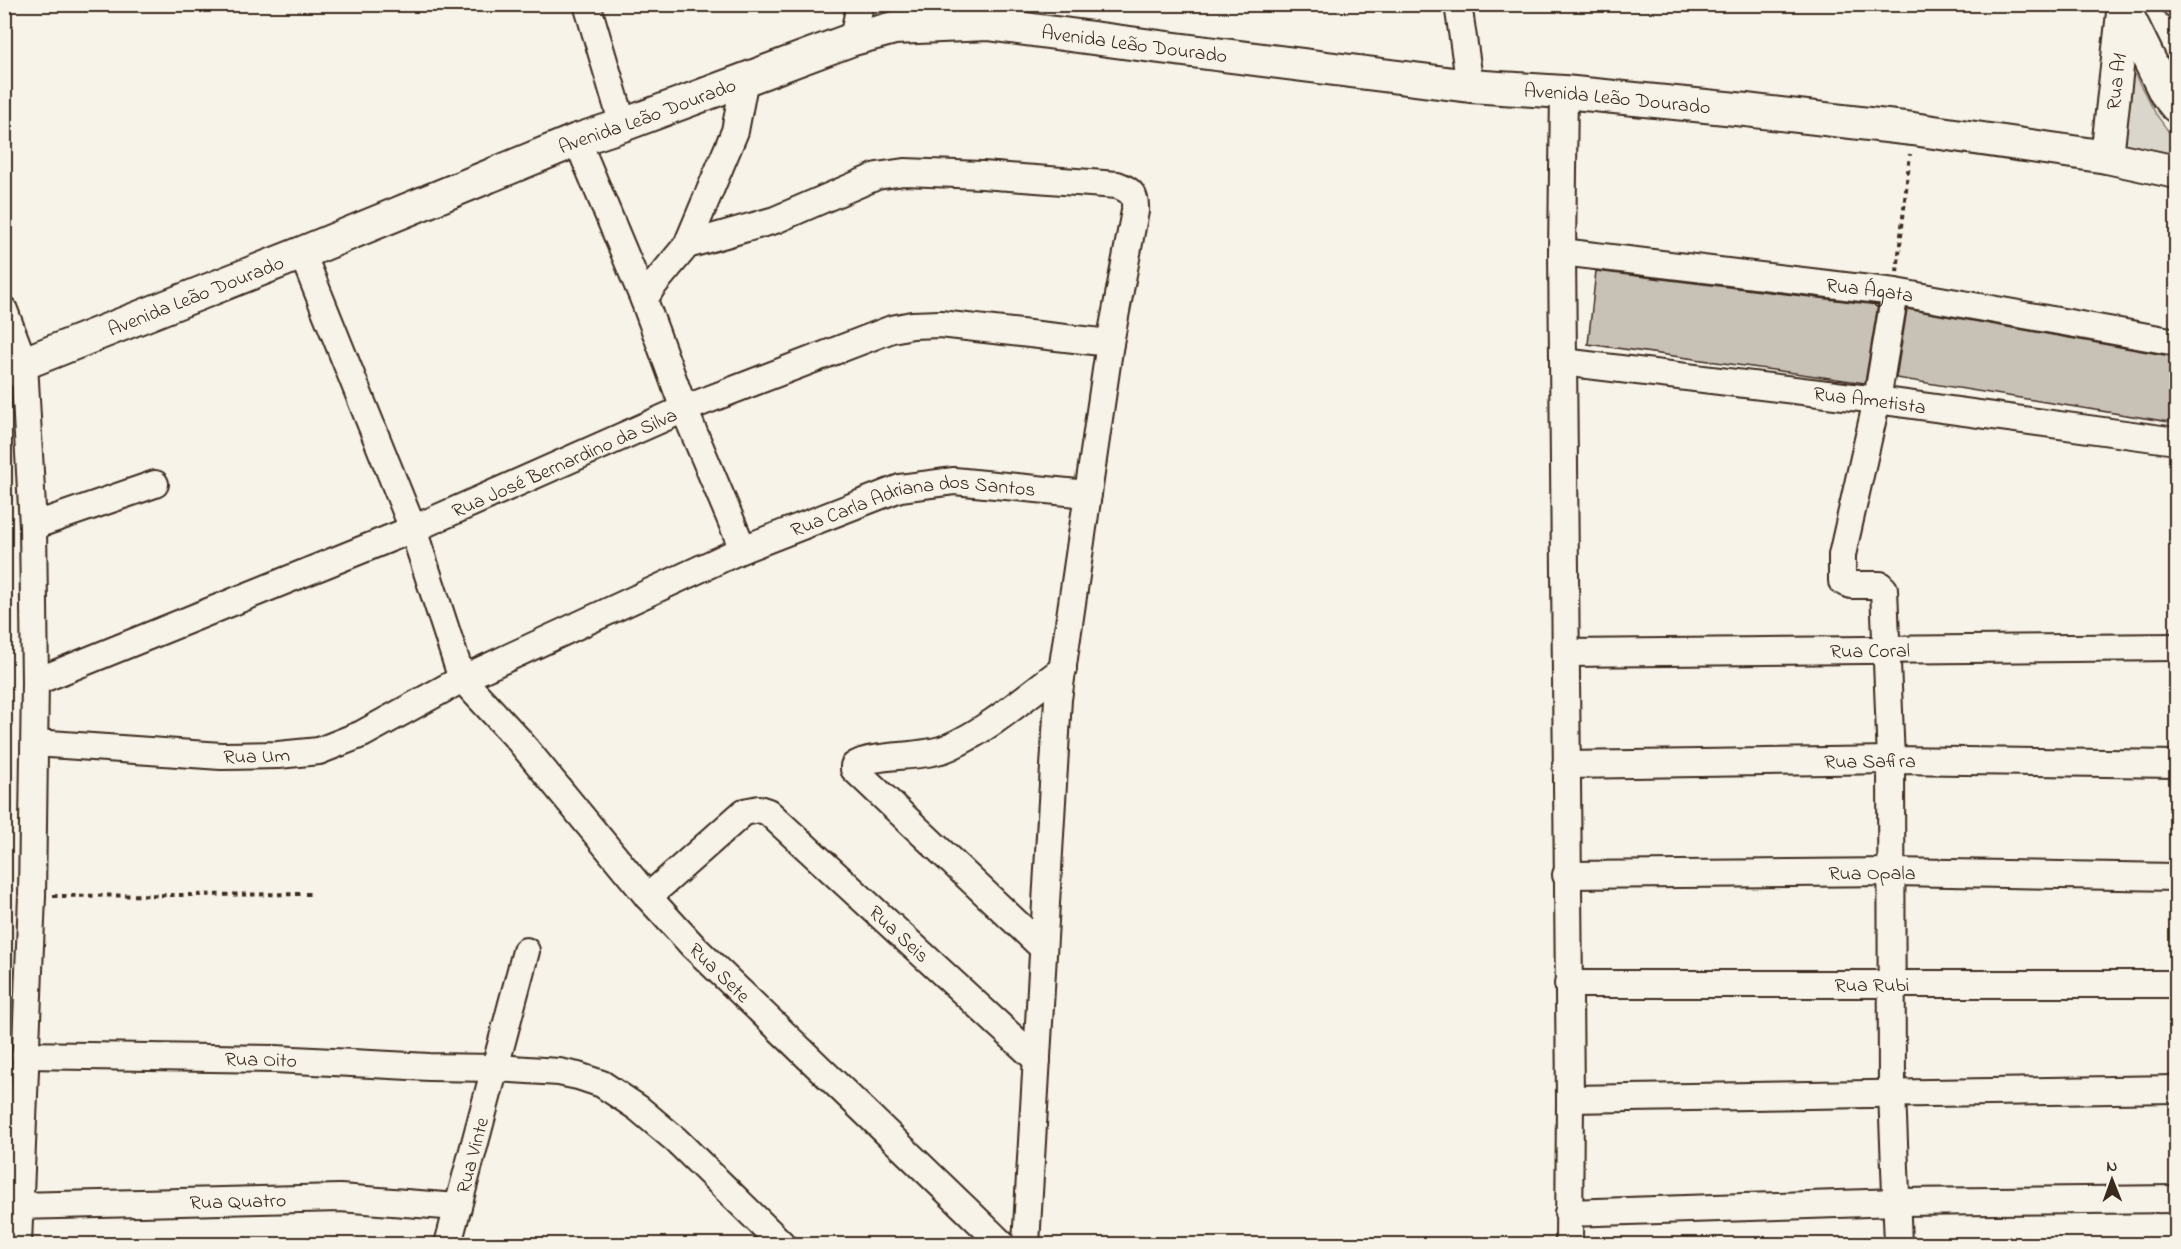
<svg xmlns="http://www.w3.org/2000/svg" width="2181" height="1249" viewBox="0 0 2181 1249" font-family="'Indie Flower',sans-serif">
  <defs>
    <filter id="shadow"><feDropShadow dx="5.5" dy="-5.5" stdDeviation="0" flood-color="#0004"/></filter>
  </defs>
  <rect width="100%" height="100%" fill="#f7f3e8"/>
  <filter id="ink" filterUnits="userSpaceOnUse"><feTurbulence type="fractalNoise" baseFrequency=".0167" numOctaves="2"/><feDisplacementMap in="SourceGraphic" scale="12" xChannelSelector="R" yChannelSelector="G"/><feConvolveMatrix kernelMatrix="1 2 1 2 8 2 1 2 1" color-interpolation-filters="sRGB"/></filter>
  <g filter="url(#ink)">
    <path fill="#dbd6cb" stroke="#8b8074" stroke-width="1.5" d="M2133,72L2156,114L2176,142V160L2121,146Z"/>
    <path fill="#c8c1b6" stroke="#3b2a1e" stroke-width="1.5" filter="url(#shadow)" d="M1596,271L1878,305L1865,383L1588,344Z
      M1907,309L2176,357V423L1896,378Z"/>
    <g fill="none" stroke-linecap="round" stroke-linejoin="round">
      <g stroke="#3b2a1e" stroke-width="30">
        <g id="minor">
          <path d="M587,4L623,125"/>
          <path d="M1458,4L1470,86"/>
          <path d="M2175,4L2176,5"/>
          <path d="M853,39L860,4"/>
          <path d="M1564,92L1562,252L1570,1099L1569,1244"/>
          <path d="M577,140L644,300"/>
          <path d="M687,245L735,131L745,78"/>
          <path id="s1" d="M1562,252L1895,292L2176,342"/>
          <path id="s2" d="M302,253L413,529L462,679L517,738L648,897L693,946L1002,1244"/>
          <path d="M1895,292L1877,400L1842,555V581L1851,585H1880L1884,589L1891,760L1892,1092L1898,1244"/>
          <path d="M4,310L24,363L33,526L35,682L32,896L18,1244"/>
          <path id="s3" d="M1563,362L1877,400L2176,441"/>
          <path d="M33,526L155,484"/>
          <path d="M743,549L684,409L644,300L652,287L687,245L775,220L877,176L904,172L982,175L1117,185C1131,190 1136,195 1135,211L1110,343L1058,699L1026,1244"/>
          <path id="s4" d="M1566,653L2176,647"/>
          <path id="s5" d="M35,682L413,529L684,409L892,329L912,325L940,324L1110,343"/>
          <path id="s6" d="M35,743L221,756L278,755L319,751L362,734L462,679L743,549L900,488L954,481L1088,494"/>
          <path id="s7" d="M1566,765L1891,760L2176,764"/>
          <path id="s8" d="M1566,875L1893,872L2176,877"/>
          <path id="s9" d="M648,897L744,812L759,809L768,812L1037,1060"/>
          <path d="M1042,947L854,769V766C870,753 924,759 949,747C990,729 1026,696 1063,669"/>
          <path id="s10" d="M1568,984H2176"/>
          <path id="s11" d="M25,1055L275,1059L429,1067L496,1068L559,1072L578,1076L602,1084L638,1108L676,1140L782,1244"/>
          <path d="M1570,1099L2176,1089"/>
          <path id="s12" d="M18,1206L340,1198L458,1207"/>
          <path d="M1568,1213L1897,1202L2176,1199"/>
          <path id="s13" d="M448,1244L526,951"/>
        </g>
      </g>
      <g stroke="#3b2a1e" stroke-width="36">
        <g id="major">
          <path d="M2124,8L2165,92L2176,106"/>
          <path id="s14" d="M2107,157L2124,4"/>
          <path id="s15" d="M4,371L302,253L577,140L623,125L853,39L894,28L988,24L1160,47L1470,86L1564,92L1746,110L1913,129L2107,157L2176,172"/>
        </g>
      </g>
      <path stroke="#3b2a1e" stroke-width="4" stroke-dasharray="4.5 4.5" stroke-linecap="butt" d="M1897,272L1910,154
        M53,896L310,894"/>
      <use href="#minor" stroke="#f7f3e8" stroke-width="26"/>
      <use href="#major" stroke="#f7f3e8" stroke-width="32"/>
    </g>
  </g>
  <g text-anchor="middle" stroke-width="4.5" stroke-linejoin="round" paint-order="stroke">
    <g font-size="20" fill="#3b2a1e" stroke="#f7f3e8">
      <text dy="7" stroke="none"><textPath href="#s15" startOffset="1196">Avenida Leão Dourado</textPath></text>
      <text dy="7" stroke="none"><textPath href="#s14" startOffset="76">Rua A1</textPath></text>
      <text dy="7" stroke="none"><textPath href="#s15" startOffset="1682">Avenida Leão Dourado</textPath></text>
      <text dy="7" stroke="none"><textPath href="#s15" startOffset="692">Avenida Leão Dourado</textPath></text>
      <text dy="7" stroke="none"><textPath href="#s1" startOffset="310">Rua Ágata</textPath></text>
      <text dy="7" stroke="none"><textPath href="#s15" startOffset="206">Avenida Leão Dourado</textPath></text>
      <text dy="7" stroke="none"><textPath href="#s3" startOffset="309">Rua Ametista</textPath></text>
      <text dy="7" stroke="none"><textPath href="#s5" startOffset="573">Rua José Bernardino da Silva</textPath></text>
      <text dy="7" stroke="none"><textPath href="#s6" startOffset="933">Rua Carla Adriana dos Santos</textPath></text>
      <text dy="7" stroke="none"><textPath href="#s4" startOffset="304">Rua Coral</textPath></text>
      <text dy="7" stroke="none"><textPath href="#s6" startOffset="222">Rua Um</textPath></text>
      <text dy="7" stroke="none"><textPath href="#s7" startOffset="304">Rua Safira</textPath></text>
      <text dy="7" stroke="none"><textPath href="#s8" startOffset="306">Rua Opala</textPath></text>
      <text dy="7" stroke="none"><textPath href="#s9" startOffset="332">Rua Seis</textPath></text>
      <text dy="7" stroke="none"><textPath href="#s2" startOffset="846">Rua Sete</textPath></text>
      <text dy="7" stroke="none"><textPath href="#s10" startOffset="304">Rua Rubi</textPath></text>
      <text dy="7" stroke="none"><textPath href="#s11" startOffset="236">Rua Oito</textPath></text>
      <text dy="7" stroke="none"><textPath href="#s13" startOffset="92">Rua Vinte</textPath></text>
      <text dy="7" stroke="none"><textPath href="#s12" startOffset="220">Rua Quatro</textPath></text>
    </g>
  </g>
  <rect width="2181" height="1249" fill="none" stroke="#f7f3e8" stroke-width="24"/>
  <rect x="12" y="12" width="2157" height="1225" fill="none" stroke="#3b2a1e" stroke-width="2" filter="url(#ink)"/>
  <g transform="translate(2112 1180) rotate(359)" stroke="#f7f3e8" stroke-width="4.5" paint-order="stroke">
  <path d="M0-4.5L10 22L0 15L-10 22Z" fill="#3b2a1e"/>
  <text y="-9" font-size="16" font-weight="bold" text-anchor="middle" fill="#3b2a1e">N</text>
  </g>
</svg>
